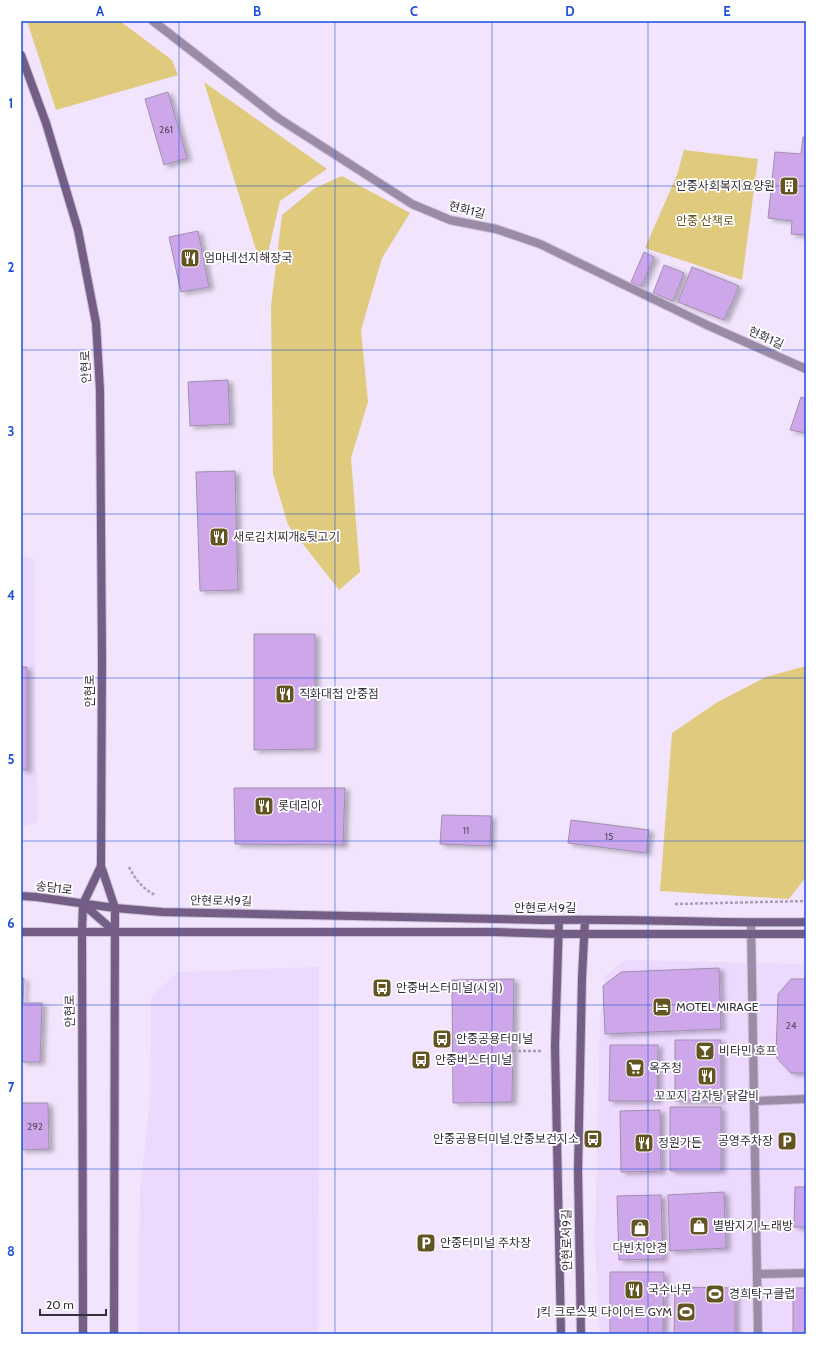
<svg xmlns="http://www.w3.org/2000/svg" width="827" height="1355" viewBox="0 0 827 1355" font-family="Cabin,'Noto Sans KR',sans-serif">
  <defs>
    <filter id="shadow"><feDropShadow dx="4.5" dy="2.5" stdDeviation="2" flood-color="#0004"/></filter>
  </defs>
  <rect width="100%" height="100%" fill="#f1e4fc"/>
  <path fill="#edd8fe" d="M21,555L34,560L37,822L21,827Z
    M625,960L806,964V1334H600L595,1244L600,1020L605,976Z
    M319,967L318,1334H138L140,1191L150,1101L151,997L178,972Z"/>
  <path fill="#e0ca7d" d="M27,21H120L172,60L178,75L56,110Z
    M204,82L327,169L280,201L268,253H257Z
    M684,150L758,159L742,280L645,248L677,175Z
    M342,176L410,213L382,258L361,330L368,402L351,458L360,572L339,590L288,525L273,474L271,306L282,215L315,188Z
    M806,666V877L789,899L660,891L672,733L716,703L766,677Z"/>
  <path fill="#cda7e9" stroke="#a090ad" filter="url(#shadow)" d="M168,92L187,158L164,165L145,99Z
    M803,137H806V235L791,234L792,221L768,218L775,152L801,154Z
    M198,231L209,287L181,292L169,237Z
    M644,252L654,257L641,287L631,282Z
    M664,265L684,273L673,301L653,293Z
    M692,267L739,286L724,320L678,302Z
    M228,380L230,424L190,426L188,382Z
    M801,397L806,398V433L790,430Z
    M235,471L238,590L200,591L196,472Z
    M254,634H315V749L254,750Z
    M21,667H27V770H21Z
    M234,788H345L343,845L235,844Z
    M442,815L491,816L490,846L440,844Z
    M571,820L649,830L646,853L568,843Z
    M719,968L721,1029L605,1034L603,986L621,972Z
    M21,978H24L23,1003H42L40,1062H21Z
    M514,979L512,1102L453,1103L452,980Z
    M791,979H806V1073H791L776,1057L778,994Z
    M675,1040H721V1101H675Z
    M610,1045H658L657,1101H609Z
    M21,1103H48L49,1149L21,1150Z
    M670,1107H721V1171H670Z
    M660,1110L661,1171L621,1172L620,1111Z
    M795,1187H806V1227H794Z
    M724,1192L726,1248L670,1251L668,1195Z
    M661,1195L663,1259L619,1260L617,1196Z
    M610,1272H664L663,1334H610Z
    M675,1287L735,1288V1334H674Z
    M793,1288H806V1333L793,1334Z"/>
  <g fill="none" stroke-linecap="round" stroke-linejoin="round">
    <g stroke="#cbc0d5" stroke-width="10">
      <path id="street" d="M153,21L278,118L412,204L450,220L496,229L540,244L707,325L806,369
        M751,923L758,1334
        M755,1101L806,1099
        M758,1274L806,1273"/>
    </g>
    <g stroke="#cbc0d5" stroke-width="10">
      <path id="secondary" d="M21,55L46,123L78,230L96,323L100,390L102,659L101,866L83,904L82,932L83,1334
        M101,866L115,908L114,1334
        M21,896L37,897L115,908L162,912L544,920C631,918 719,924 806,922
        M83,904L115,932
        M559,920L555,1046L561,1334
        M21,932H495L559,934H806
        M581,1334L578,1171L582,978L585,920"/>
    </g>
    <path stroke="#a99fb2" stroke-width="2.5" stroke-dasharray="3 2" stroke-linecap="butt" d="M129,867C135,879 143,889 155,895
      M675,904L806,901
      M513,1051H541"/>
    <use href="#street" stroke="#9b8ba7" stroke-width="8"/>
    <use href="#secondary" stroke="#755e86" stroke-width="8"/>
  </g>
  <path fill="none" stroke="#1d4ed8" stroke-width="1" stroke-opacity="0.55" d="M179,21V1334M335,21V1334M492,21V1334M648,21V1334M21,186H806M21,350H806M21,514H806M21,678H806M21,841H806M21,1005H806M21,1169H806"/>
  <defs>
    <g id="building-square" transform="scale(1)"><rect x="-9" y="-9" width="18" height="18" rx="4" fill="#635522" stroke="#fff"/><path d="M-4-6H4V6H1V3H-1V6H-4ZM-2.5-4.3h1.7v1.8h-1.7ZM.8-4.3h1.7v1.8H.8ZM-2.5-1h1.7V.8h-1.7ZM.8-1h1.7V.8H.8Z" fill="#fff"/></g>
    <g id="restaurant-square" transform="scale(1)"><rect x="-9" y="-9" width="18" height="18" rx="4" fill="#635522" stroke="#fff"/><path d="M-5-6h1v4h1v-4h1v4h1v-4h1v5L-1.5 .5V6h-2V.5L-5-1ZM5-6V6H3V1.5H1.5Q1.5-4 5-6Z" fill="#fff"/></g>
    <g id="bus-square" transform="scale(1)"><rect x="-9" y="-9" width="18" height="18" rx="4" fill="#635522" stroke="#fff"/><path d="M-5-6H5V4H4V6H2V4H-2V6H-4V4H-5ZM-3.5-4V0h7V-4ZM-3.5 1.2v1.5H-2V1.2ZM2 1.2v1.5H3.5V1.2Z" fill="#fff"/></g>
    <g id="hotel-square" transform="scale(1)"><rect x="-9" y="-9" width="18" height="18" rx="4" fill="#635522" stroke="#fff"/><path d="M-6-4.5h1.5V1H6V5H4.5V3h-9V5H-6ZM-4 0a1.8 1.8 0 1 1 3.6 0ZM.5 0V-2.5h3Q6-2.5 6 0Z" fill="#fff"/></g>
    <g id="bar-square" transform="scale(1)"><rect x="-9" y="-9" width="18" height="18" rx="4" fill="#635522" stroke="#fff"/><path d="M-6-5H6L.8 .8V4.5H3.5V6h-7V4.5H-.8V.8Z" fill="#fff"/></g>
    <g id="supermarket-square" transform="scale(1)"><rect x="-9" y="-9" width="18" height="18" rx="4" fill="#635522" stroke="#fff"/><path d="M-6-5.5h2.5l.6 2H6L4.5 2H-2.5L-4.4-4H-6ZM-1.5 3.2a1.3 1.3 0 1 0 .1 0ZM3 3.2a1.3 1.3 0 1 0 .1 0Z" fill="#fff"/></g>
    <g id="parking-square" transform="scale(1)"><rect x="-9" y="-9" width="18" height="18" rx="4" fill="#635522" stroke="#fff"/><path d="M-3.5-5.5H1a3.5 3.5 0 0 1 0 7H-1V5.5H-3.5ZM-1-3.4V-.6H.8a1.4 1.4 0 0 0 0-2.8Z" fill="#fff"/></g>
    <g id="shop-square" transform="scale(1)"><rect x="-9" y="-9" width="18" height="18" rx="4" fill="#635522" stroke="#fff"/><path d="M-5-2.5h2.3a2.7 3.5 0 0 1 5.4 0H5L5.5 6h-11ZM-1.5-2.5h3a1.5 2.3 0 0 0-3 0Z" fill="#fff"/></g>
    <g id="stadium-square" transform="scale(1)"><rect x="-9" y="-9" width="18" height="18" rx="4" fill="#635522" stroke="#fff"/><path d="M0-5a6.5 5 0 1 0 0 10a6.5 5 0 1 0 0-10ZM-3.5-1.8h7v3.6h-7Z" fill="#fff"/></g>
  </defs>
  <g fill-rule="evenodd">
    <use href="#building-square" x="789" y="186"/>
    <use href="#restaurant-square" x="190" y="258"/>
    <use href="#restaurant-square" x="219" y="537"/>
    <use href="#restaurant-square" x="285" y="694"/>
    <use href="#restaurant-square" x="264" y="806"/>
    <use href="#bus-square" x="382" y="988"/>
    <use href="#hotel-square" x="662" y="1007"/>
    <use href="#bus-square" x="442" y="1039"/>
    <use href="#bar-square" x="705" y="1051"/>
    <use href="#bus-square" x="421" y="1060"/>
    <use href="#supermarket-square" x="635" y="1068"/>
    <use href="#restaurant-square" x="707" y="1076"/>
    <use href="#bus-square" x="593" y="1139"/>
    <use href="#parking-square" x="787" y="1141"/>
    <use href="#restaurant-square" x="644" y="1143"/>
    <use href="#shop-square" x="699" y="1226"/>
    <use href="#shop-square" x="640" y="1228"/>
    <use href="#parking-square" x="426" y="1243"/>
    <use href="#restaurant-square" x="634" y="1290"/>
    <use href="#stadium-square" x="715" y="1294"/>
    <use href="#stadium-square" x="686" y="1312"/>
  </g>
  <g text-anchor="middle" stroke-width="3.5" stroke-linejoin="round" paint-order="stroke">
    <g font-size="10" fill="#5b4d66">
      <text x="166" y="133">261</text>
      <text x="466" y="834">11</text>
      <text x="609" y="840">15</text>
      <text x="791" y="1029">24</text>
      <text x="35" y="1130">292</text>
    </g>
    <g font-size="12" fill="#352f3a" stroke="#fff" text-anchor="start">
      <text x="775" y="190" text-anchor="end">안중사회복지요양원</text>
      <text x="204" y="262">엄마네선지해장국</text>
      <text x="233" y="541">새로김치찌개&amp;뒷고기</text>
      <text x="299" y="698">직화대첩 안중점</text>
      <text x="278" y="810">롯데리아</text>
      <text x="396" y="992">안중버스터미널(시외)</text>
      <text x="676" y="1011">MOTEL MIRAGE</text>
      <text x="456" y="1043">안중공용터미널</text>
      <text x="719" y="1055">비타민 호프</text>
      <text x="435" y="1064">안중버스터미널</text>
      <text x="649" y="1072">옥주청</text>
      <text x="707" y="1100" text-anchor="middle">꼬꼬지 감자탕 닭갈비</text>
      <text x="579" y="1143" text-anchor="end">안중공용터미널.안중보건지소</text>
      <text x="773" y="1145" text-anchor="end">공영주차장</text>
      <text x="658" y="1147">정원가든</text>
      <text x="713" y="1230">별밤지기 노래방</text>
      <text x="440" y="1247">안중터미널 주차장</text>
      <text x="640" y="1252" text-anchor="middle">다빈치안경</text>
      <text x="648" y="1294">국수나무</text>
      <text x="729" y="1298">경희탁구클럽</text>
      <text x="672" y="1316" text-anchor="end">J킥 크로스핏 다이어트 GYM</text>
    </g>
    <g font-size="12" fill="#352f3a" stroke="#fff">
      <text transform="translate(467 210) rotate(14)" y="4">현화1길</text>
      <text transform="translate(766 338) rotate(24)" y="4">현화1길</text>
      <text transform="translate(86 367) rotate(-93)" y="4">안현로</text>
      <text transform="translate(90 691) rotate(-90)" y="4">안현로</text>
      <text transform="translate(54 888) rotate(7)" y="4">송담1로</text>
      <text transform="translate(221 901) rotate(1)" y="4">안현로서9길</text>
      <text x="545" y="912">안현로서9길</text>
      <text transform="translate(70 1011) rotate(-91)" y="4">안현로</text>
      <text transform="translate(567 1240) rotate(-91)" y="4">안현로서9길</text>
    </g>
    <g font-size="12" fill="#635319" stroke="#fff">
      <text x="705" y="225">안중 산책로</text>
    </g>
  </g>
  <rect width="827" height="1355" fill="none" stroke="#ffffff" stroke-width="44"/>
  <path d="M40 1309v6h66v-6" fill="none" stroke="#352f3a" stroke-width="2"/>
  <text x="46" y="1309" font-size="12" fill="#352f3a" stroke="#ffffff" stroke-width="3" paint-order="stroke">20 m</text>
  <rect x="22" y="22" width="783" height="1311" fill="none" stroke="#1d4ed8" stroke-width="1.5"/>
  <g font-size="13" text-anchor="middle" font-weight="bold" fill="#1d4ed8">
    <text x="100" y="16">A</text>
    <text x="257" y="16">B</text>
    <text x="414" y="16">C</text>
    <text x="570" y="16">D</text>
    <text x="727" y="16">E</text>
    <text x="11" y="108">1</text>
    <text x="11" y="272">2</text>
    <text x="11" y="436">3</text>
    <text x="11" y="600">4</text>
    <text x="11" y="764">5</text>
    <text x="11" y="928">6</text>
    <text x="11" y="1092">7</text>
    <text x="11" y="1256">8</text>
  </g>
</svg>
